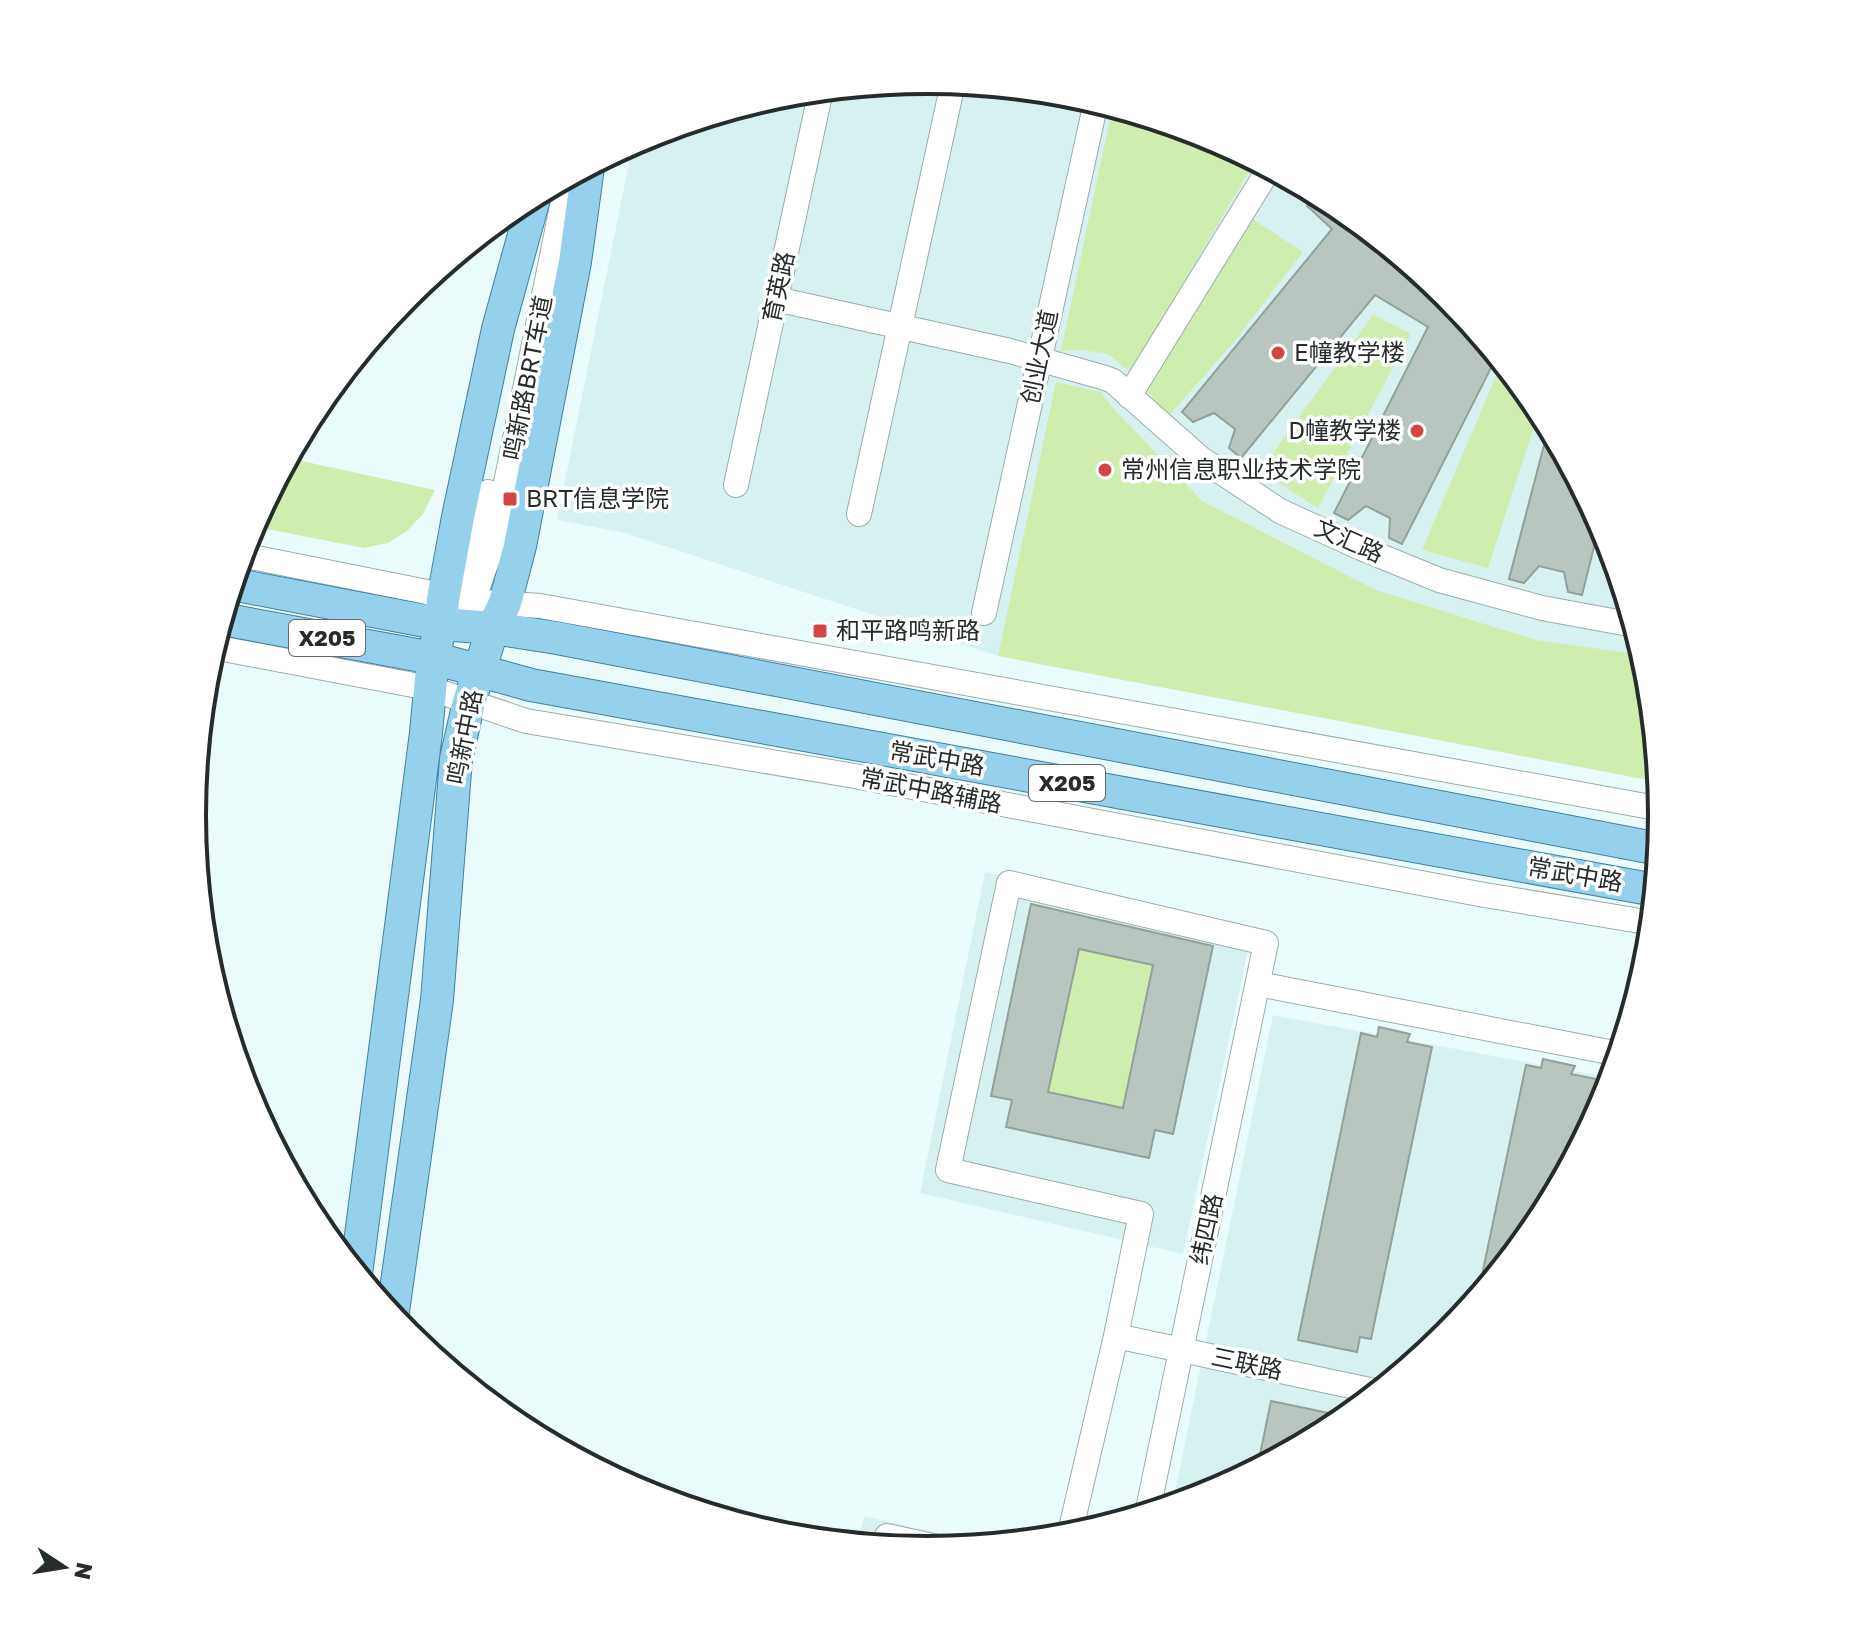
<svg xmlns="http://www.w3.org/2000/svg" width="1854" height="1631" viewBox="0 0 1854 1631" font-family="'Golos Text','Noto Sans SC',sans-serif">
  <rect width="100%" height="100%" fill="#eafbfb"/>
  <path fill="#d7f1f1" d="M927,80L1071,94L1209,136L1336,204L1447,296L1539,407L1607,534L1648,672L1659,782L998,656L625,533L557,520L633,143L646,136L784,94Z
    M985,872L1253,927L1183,1254L920,1193Z
    M1273,1015L1612,1078L1606,1097L1538,1224L1447,1336L1335,1427L1208,1495L1172,1506Z
    M864,1516L990,1545L927,1551L858,1544Z"/>
  <path fill="#d0edb0" d="M1111,114L1222,143L1255,161L1131,373L1108,354L1082,350L1061,351Z
    M1251,218L1303,252L1233,343L1168,417L1147,391Z
    M1373,315L1411,334L1318,508L1260,471Z
    M1502,362L1540,409L1488,568L1422,550Z
    M1056,382L1101,392L1111,406L1202,501L1376,590L1536,640L1643,655L1648,672L1659,782L998,656Z
    M288,458L435,490L423,514L407,531L388,543L364,548L252,526Z
    M1079,949L1153,965L1123,1108L1048,1092Z"/>
  <path fill="#b8c6bf" stroke="#94a19a" stroke-width="2" fill-rule="evenodd" d="M1316,194L1336,204L1447,296L1497,356L1402,544L1389,538L1390,518L1366,506L1348,520L1334,513L1428,327L1375,295L1241,458L1229,448L1235,429L1214,413L1193,422L1182,412L1332,229L1307,206Z
    M1549,426L1600,523L1582,595L1568,592L1564,572L1539,566L1524,583L1509,579Z
    M1031,904L1213,946L1173,1134L1155,1130L1149,1158L1006,1127L1012,1100L991,1096ZM1079,949L1153,965L1123,1108L1048,1092Z
    M1379,1027L1410,1034L1407,1042L1432,1047L1371,1339L1360,1337L1357,1352L1298,1340L1361,1033L1377,1037Z
    M1543,1059L1575,1066L1571,1074L1596,1079L1583,1140L1538,1224L1477,1299L1526,1065L1541,1068Z
    M1271,1401L1348,1417L1335,1427L1257,1469Z"/>
  <g fill="none" stroke-linecap="round" stroke-linejoin="round">
    <g stroke="#9dadad" stroke-width="26">
      <path id="minor" d="M776,299L1010,351L1102,377L1113,381L1200,458L1280,511L1361,548L1439,580L1542,608L1634,625
        M1129,396L1269,169
        M736,485L821,90
        M859,514L953,83
        M241,555L427,592L443,599L540,606L1662,809
        M466,580L488,492
        M984,613L1096,102
        M464,614L473,600L494,542L568,177
        M213,647L429,688L526,721L849,775L1479,894L1652,923
        M1258,984L1619,1054
        M1116,1336L1379,1392
        M1069,1537L1116,1336L1141,1214L948,1170L1009,883L1266,943L1147,1514
        M885,1547L887,1536L946,1549"/>
    </g>
    <g stroke="#4182a0" stroke-width="34">
      <path id="major" d="M232,584L441,624L493,628L557,638L1659,849
        M222,619L433,658L531,685L1655,890
        M356,1274L426,733L433,658L441,624L443,599L458,517L498,329L535,195
        M392,1318L437,1000L456,759L469,702L493,628L505,603L520,546L575,262L588,167"/>
    </g>
    <use href="#minor" stroke="#fff" stroke-width="24"/>
    <use href="#major" stroke="#95d0ec" stroke-width="32"/>
  </g>
  <g fill="#d44544" stroke="#fff" stroke-width="3">
    <circle cx="1278" cy="353" r="8"/>
    <circle cx="1417" cy="431" r="8"/>
    <circle cx="1105" cy="470" r="8"/>
    <rect x="502" y="491" width="16" height="16" rx="4"/>
    <rect x="812" y="623" width="16" height="16" rx="4"/>
  </g>
  <g text-anchor="middle" stroke-width="7" stroke-linejoin="round" paint-order="stroke">
    <g fill="#fff" stroke="#676b6b" stroke-width="2">
      <rect x="289" y="620" width="76" height="36" rx="6"/>
      <rect x="1029" y="765" width="76" height="36" rx="6"/>
    </g>
    <g font-size="22" font-weight="bold" fill="#262c2c">
      <text x="327" y="646">X205</text>
      <text x="1067" y="791">X205</text>
    </g>
    <g font-size="24" fill="#262c2c" stroke="#fff">
      <text transform="translate(779 287) rotate(-78)" y="8">育英路</text>
      <text transform="translate(1040 357) rotate(-78)" y="8">创业大道</text>
      <text transform="translate(528 378) rotate(-79)" y="8">鸣新路BRT车道</text>
      <text transform="translate(1349 541) rotate(24)" y="8">文汇路</text>
      <text transform="translate(465 737) rotate(-79)" y="8">鸣新中路</text>
      <text transform="translate(937 759) rotate(10)" y="8">常武中路</text>
      <text transform="translate(931 791) rotate(11)" y="8">常武中路辅路</text>
      <text transform="translate(1575 875) rotate(10)" y="8">常武中路</text>
      <text transform="translate(1207 1229) rotate(-78)" y="8">纬四路</text>
      <text transform="translate(1247 1364) rotate(12)" y="8">三联路</text>
    </g>
    <g font-size="24" fill="#262c2c" stroke="#fff" text-anchor="start">
      <text x="1294" y="361">E幢教学楼</text>
      <text x="1401" y="439" text-anchor="end">D幢教学楼</text>
      <text x="1121" y="478">常州信息职业技术学院</text>
      <text x="526" y="507">BRT信息学院</text>
      <text x="836" y="639">和平路鸣新路</text>
    </g>
  </g>
  <path d="M0 0H1854V1631H0ZM206 815a721 721 0 1 1 1442 0a721 721 0 1 1-1442 0Z" fill="#fff" fill-rule="evenodd"/>
  <path fill="none" stroke="#262c2c" stroke-width="4" d="M206 815a721 721 0 1 1 1442 0a721 721 0 1 1-1442 0Z"/>
  <g transform="translate(64 1567) rotate(102)" stroke="#ffffff" stroke-width="6" paint-order="stroke">
  <path d="M0-6L14 30L0 20L-14 30Z" fill="#262c2c"/>
  <text y="-12" font-size="22" font-weight="bold" text-anchor="middle" fill="#262c2c">N</text>
  </g>
</svg>
